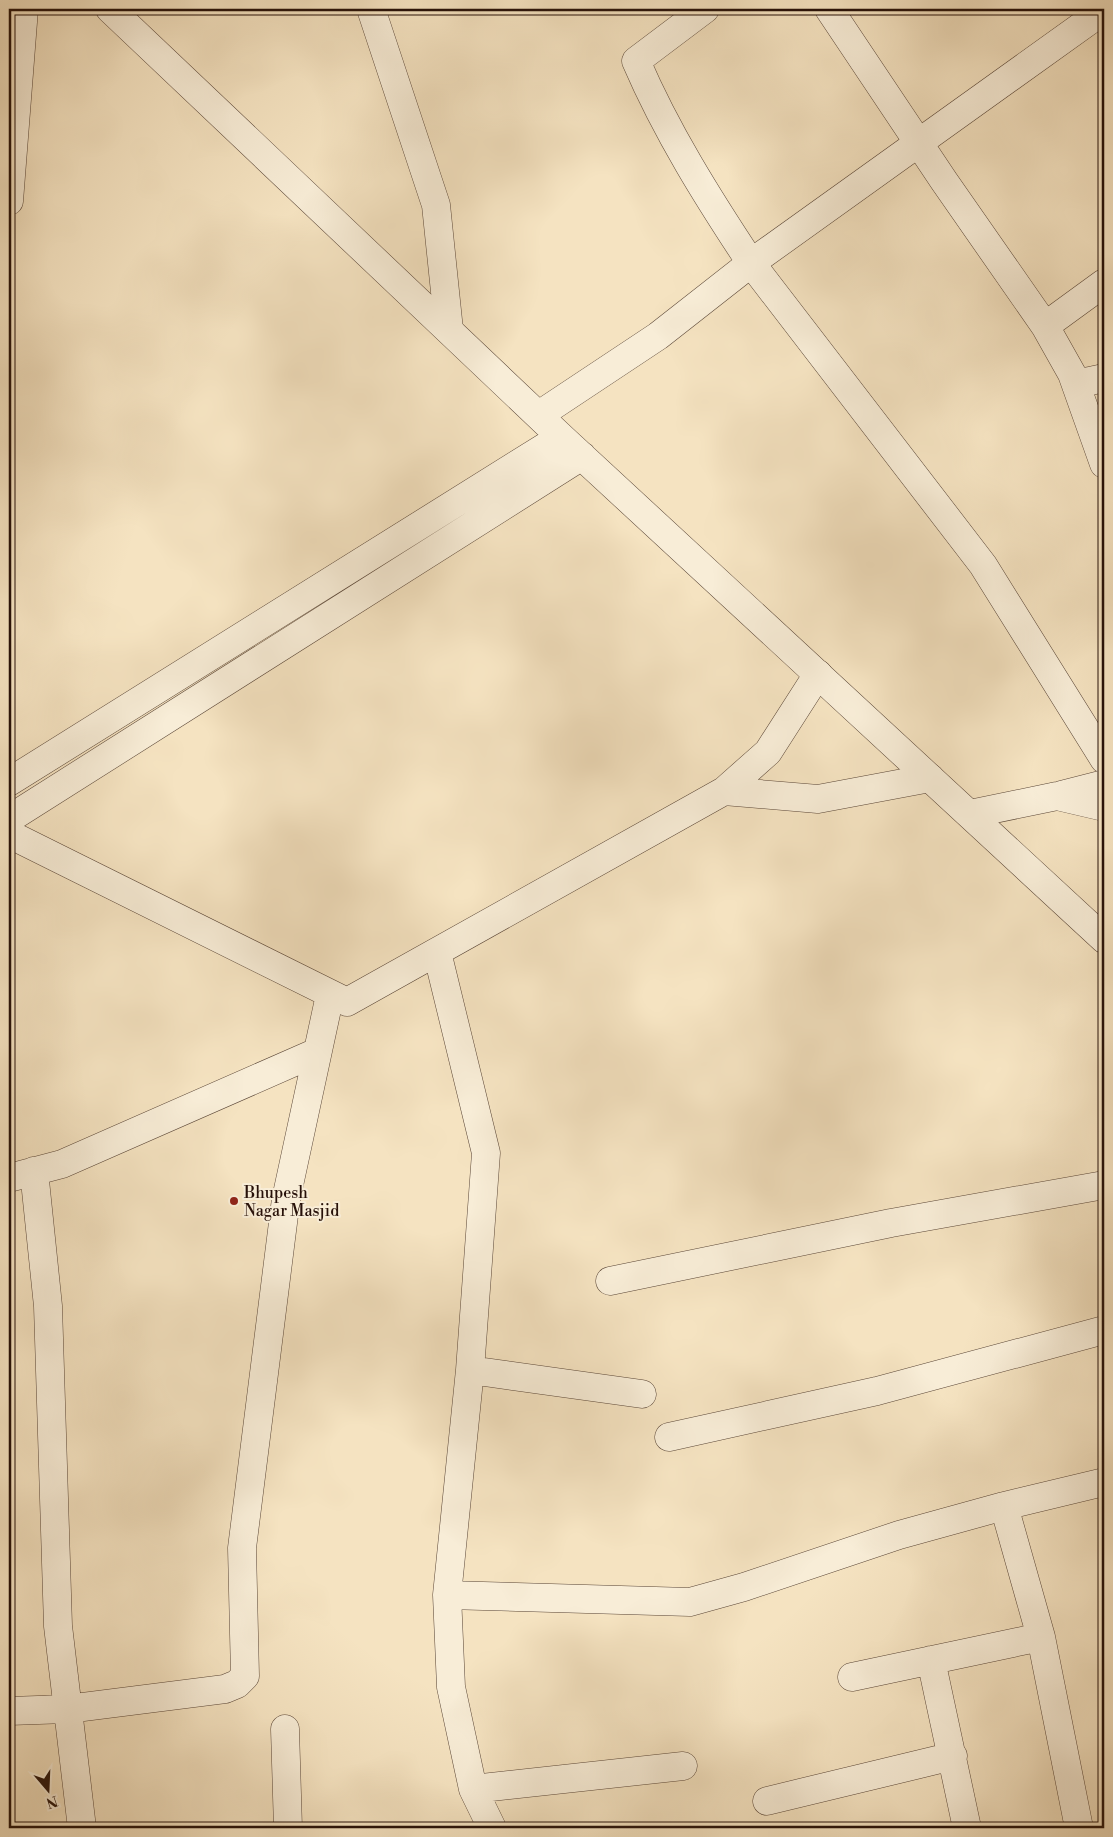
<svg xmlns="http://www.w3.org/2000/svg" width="1113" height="1837" viewBox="0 0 1113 1837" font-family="'Libre Bodoni',serif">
  <rect width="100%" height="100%" fill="#f5e3c1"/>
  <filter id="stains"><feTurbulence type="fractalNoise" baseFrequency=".004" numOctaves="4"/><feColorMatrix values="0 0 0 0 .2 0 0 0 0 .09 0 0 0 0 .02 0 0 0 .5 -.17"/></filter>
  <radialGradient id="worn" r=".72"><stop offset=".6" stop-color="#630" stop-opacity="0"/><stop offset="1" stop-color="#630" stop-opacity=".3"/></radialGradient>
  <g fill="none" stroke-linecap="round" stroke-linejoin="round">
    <g stroke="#5a4637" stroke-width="29">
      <path id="minor" d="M371,9L436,205L449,330
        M705,9L636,61C667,133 708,198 751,263L1104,10
        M829,9L944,181L1045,326
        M9,201L24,9
        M1104,283L1045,326L1072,374L1104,464
        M1076,384L1104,378
        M539,415L658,336L751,263L983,565L1104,759
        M724,791L768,752L818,674
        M1061,795L1104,784
        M970,814L1057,796L1104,807
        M9,834L347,1002L724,791L818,799L930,778
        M437,952L486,1153L470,1370L447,1595L451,1687L473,1789L492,1828
        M34,1171L48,1306L58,1626L82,1828
        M9,1178L62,1164L317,1052
        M610,1281L891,1223L1104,1185
        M470,1370L642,1394
        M669,1437L877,1391L1104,1330
        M447,1595L690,1602L744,1587L899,1535L1004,1506
        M931,1660L967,1828
        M852,1677L1041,1637
        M9,1711L67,1709L225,1689L237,1684L245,1676L242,1548L286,1199L330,995
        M285,1729L288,1828
        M473,1789L683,1766
        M767,1801L953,1756
        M1079,1828L1041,1637L1004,1506L1104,1482"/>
    </g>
    <g stroke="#5a4637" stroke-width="29">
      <path id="tertiary" d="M110,9L561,437L1104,939
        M9,782L561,437
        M9,819L582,456"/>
    </g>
    <use href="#minor" stroke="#f8edd7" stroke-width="28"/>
    <use href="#tertiary" stroke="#f8edd7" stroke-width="28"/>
  </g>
  <circle fill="#8f2418" stroke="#f8edd7" stroke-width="2" cx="234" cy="1201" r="5"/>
  <g text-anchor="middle" stroke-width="4" stroke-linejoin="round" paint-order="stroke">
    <g font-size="16" fill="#271109" stroke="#f8edd7" text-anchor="start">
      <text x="244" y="1198">Bhupesh<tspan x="244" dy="18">Nagar Masjid</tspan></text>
    </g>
  </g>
  <rect width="1113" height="1837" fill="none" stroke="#f5e3c1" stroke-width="30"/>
  <rect x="10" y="10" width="1093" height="1817" fill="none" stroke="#271109" stroke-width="2.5"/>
  <rect x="15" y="15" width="1083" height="1807" fill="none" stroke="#271109"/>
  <g transform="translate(48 1790) rotate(161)" stroke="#f8edd7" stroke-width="4" paint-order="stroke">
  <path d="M0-4L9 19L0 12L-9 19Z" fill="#271109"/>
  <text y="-8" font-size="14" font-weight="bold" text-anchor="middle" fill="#271109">N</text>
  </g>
  <rect width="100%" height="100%" filter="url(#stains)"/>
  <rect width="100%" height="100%" fill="url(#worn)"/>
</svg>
